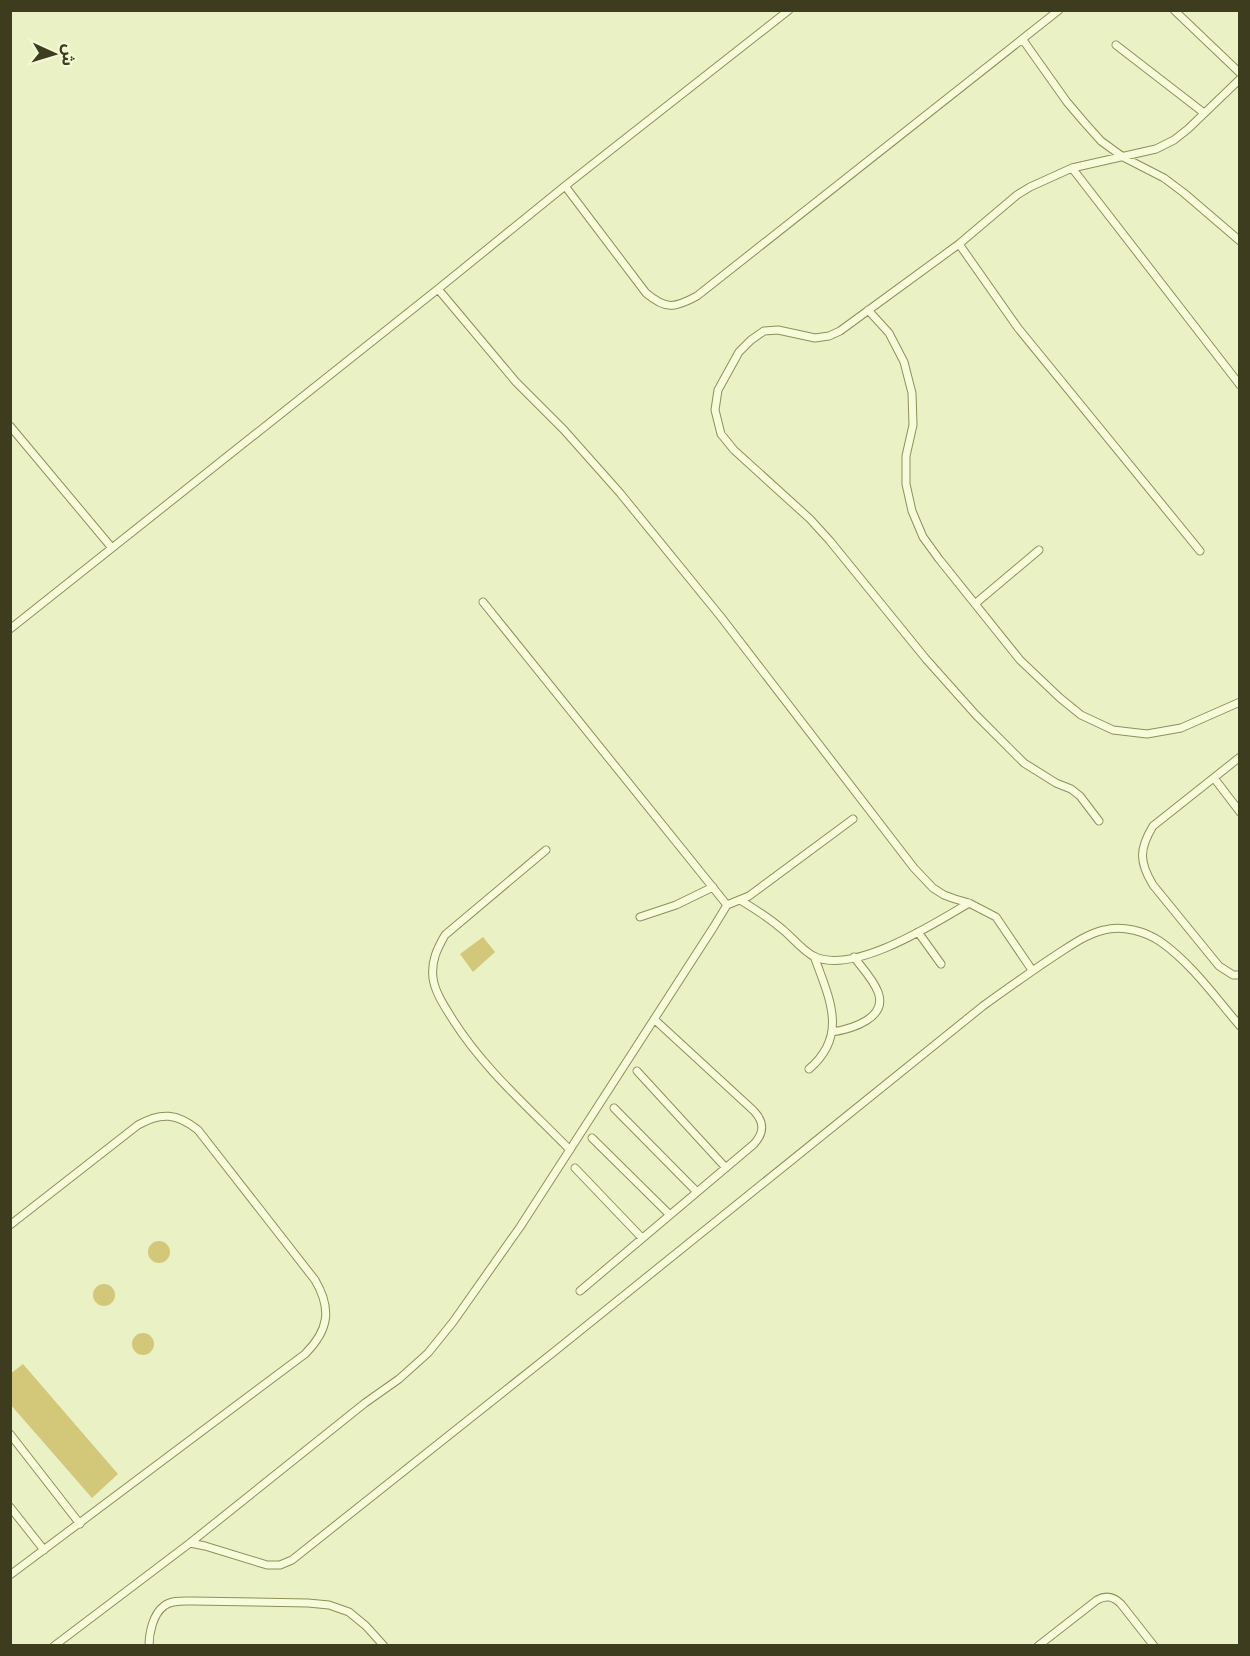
<svg xmlns="http://www.w3.org/2000/svg" width="1250" height="1656" viewBox="0 0 1250 1656" font-family="Merriweather,'Noto Sans Arabic',serif">
  <rect width="100%" height="100%" fill="#eaf2c5"/>
  <path fill="#d3c879" d="M483,937L495,952L473,972L460,954Z
    M148 1252a11 11 0 1 1 22 0a11 11 0 1 1-22 0Z
    M93 1295a11 11 0 1 1 22 0a11 11 0 1 1-22 0Z
    M132 1344a11 11 0 1 1 22 0a11 11 0 1 1-22 0Z
    M23,1364L118,1474L92,1498L10,1404V1374Z"/>
  <g fill="none" stroke-linecap="round" stroke-linejoin="round">
    <g stroke="#8f8f59" stroke-width="9">
      <path id="lane" d="M1174,10L1240,73
        M1023,40L1067,102L1084,122L1101,141L1123,157L1164,178L1184,193L1240,241
        M1116,45L1204,113
        M1072,168L1240,385
        M565,186L646,293C666,310 675,308 697,296L1059,10
        M959,244L1018,328L1200,551
        M438,289L516,382L564,430L620,493L721,617L914,868L933,888L944,895L955,899L969,903L996,917L1032,970
        M868,310L889,333L904,362L912,393L913,425L906,456V484L912,511L923,537L939,559L1020,660L1060,698L1081,715L1113,730L1147,734L1181,728L1240,702
        M10,426L112,548
        M483,602L727,905
        M976,603L1039,550
        M10,629L438,289L565,186L789,10
        M1240,757L1153,826C1139,849 1139,862 1153,885L1219,966L1233,975H1240
        M1214,778L1240,812
        M1099,821L1080,796L1071,789L1056,783L1024,763L976,715L926,659L830,541L810,519L734,450L721,434L715,410L718,390L739,352L751,340L764,331L778,330L815,338L829,336L840,331L959,244L1017,195L1030,187L1072,168L1156,149L1174,140L1188,129L1240,79
        M546,850L445,935C437,949 431,961 433,978C435,993 445,1007 453,1020C484,1069 529,1108 570,1150
        M740,900C755,909 769,918 782,929C792,937 801,949 813,956C853,976 935,923 969,903
        M640,917L676,905L713,887
        M918,932L941,964
        M832,1032C852,1029 888,1018 878,992C873,979 862,968 854,957
        M809,1069C849,1035 829,998 814,956
        M637,1071L726,1168
        M614,1108L697,1192
        M592,1138L670,1215
        M575,1168L642,1238
        M10,1225L138,1125C161,1112 177,1113 198,1130L315,1280C332,1309 329,1330 305,1354L10,1575
        M580,1291L754,1144C764,1133 765,1123 754,1111L654,1019
        M10,1434L80,1524
        M10,1507L44,1550
        M190,1543L205,1546L267,1565H280L292,1560L555,1351L983,1006C1008,988 1033,970 1059,953C1073,944 1087,934 1104,930C1122,925 1145,931 1161,942C1192,964 1215,997 1240,1026
        M54,1646L190,1543L365,1403L399,1379L428,1353L453,1322L520,1227L713,928L727,905L749,896L853,819
        M149,1646C149,1633 153,1614 164,1606C171,1600 183,1601 192,1601L308,1603L329,1605L349,1612L366,1626L384,1646
        M1038,1646L1097,1600C1106,1595 1113,1596 1121,1604L1154,1646"/>
    </g>
    <use href="#lane" stroke="#f6fbda" stroke-width="7"/>
  </g>
  <rect width="1250" height="1656" fill="none" stroke="#3e3c1e" stroke-width="24"/>
  <g transform="translate(54 54) rotate(94)" stroke="#f2f8d6" stroke-width="4.5" paint-order="stroke">
  <path d="M0-4.5L10 22L0 15L-10 22Z" fill="#3e3c1e"/>
  <text y="-9" font-size="16" font-weight="bold" text-anchor="middle" fill="#3e3c1e">ش</text>
  </g>
</svg>
